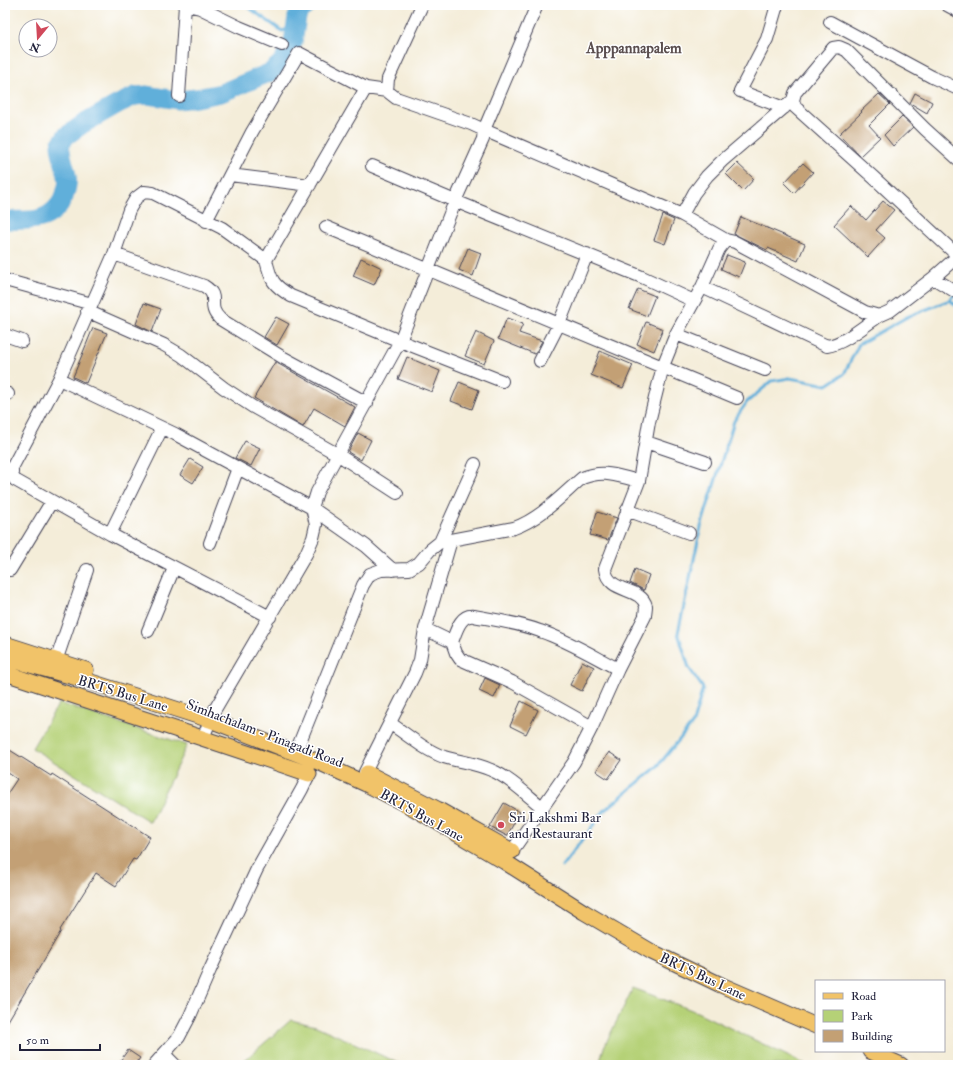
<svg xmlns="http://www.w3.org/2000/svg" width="963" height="1070" viewBox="0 0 963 1070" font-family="'IM FELL Double Pica',serif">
  <rect width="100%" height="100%" fill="#fff"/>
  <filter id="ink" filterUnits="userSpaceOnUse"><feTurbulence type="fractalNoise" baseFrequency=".025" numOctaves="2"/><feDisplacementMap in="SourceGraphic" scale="8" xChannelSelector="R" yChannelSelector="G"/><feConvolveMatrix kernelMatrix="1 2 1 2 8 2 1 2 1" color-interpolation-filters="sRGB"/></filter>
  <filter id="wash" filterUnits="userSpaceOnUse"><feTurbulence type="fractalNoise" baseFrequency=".012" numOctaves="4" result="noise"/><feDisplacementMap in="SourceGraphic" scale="16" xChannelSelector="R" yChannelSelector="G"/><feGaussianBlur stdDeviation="0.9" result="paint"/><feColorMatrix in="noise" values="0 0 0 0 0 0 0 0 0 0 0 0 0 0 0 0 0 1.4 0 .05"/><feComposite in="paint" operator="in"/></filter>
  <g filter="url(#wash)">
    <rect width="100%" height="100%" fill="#f4edd9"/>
    <path fill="#b5d177" stroke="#6c7a59" d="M59,703L187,745L150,822L32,748Z
      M633,988L697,1012L806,1065H599L604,1047Z
      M291,1020L316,1026L403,1065H239Z"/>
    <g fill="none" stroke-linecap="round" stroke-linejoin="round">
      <path stroke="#60afda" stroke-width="3" d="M245,5L282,31L289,29L295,26
        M950,300L958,307
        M562,866L605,810L657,767L693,723L703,688L689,668L678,633L701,527L734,421L747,402L772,381L790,378L827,385L844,374L859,344L907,317L950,300L954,294"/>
      <path stroke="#60afda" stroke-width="19" d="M5,220C31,221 51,223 64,197C66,191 69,182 67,176C65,165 61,156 60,145L66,136L83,124L118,104L135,96L147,95L177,100L196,98L221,93L271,72L279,65L284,59L293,42L297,17L300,10L308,5"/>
    </g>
    <g id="blocks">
      <path fill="#c3a074" d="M915,93L932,102L927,113L910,103Z
        M879,94L890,104L869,125L880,137L860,156L839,134L862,112L861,111Z
        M902,117L913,127L893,146L884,135Z
        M737,163L754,179L743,191L726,174Z
        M803,163L813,172L794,193L784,183Z
        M883,201L894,210L876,230L885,238L868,257L834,225L851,206L866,220Z
        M663,215L674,220L665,244L654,240Z
        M741,217L805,244L798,261L768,248L767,250L734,234Z
        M468,248L481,253L473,276L459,270Z
        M727,255L745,262L739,277L721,269Z
        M361,258L382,268L374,285L353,276Z
        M638,289L655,296L647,316L629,309Z
        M144,303L161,309L152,332L136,324Z
        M276,317L289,324L277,345L264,337Z
        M507,318L523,324L519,333L542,341L535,354L498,339Z
        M646,322L663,329L654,351L637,344Z
        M93,328L107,333L86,383L73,377Z
        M476,332L494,341L484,364L465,356Z
        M600,351L633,365L623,388L591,375Z
        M407,357L440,371L432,392L398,379Z
        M275,362L355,407L345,426L314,408L303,427L254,398Z
        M459,382L479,390L472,409L451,401Z
        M358,433L371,440L361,460L348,452Z
        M245,441L260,448L251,466L235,458Z
        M190,459L203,467L193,483L180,475Z
        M597,512L617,518L608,540L590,535Z
        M635,569L649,575L644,590L630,583Z
        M582,661L594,667L582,691L570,685Z
        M485,678L500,685L494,698L479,691Z
        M521,701L538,710L526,734L510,726Z
        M5,747L51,776L52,774L150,837L136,860L133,859L116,886L96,873L60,930L61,931L5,1026V797L17,779L5,771Z
        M609,752L621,760L608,779L596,771Z
        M504,803L520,812L507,836L490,827Z
        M128,1050L140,1058L135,1065H117Z"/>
    </g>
  </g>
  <g filter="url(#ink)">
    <use href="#blocks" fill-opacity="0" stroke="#424053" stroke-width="1"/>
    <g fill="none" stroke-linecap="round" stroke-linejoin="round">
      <g stroke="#424053" stroke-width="14">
        <path id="minor" d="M186,5L200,8L239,27L282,45
          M537,5L484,130L682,215L726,240
          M777,5L767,39L740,91L784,108
          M947,5L958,11
          M830,22L932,77L958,89
          M179,96L185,5
          M372,166L455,201L642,277L694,301
          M230,175L310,185
          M682,215L694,193L707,176L722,161L793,100
          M206,221L252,132L299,53L366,88
          M326,227L737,398
          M114,254L204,286C222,297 205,305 220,319L282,357L367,403
          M958,256L873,177L795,107L793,100L795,93L833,48L839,47L846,50L925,129L958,159
          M266,260C271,281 273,285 291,296L400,341L502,381
          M933,278L958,293
          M5,280L92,304
          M702,287L827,346C844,344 864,326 879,316
          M87,311L164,345L181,355L224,388L253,407L337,454L397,493
          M676,334L765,370
          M5,335L22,341
          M540,361L559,324L587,254
          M59,379L175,434L312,508L366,546L393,570
          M5,393L8,394
          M646,442L705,462
          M627,510L689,533
          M110,534L162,428
          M440,542L475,464
          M210,543L238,468
          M10,570L52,501
          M270,617L110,534L15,480L12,475V468L59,379L114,254L129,210L136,198L144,192L153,193L222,228L266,260L366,88L387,91
          M425,629L452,642L456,653L460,659L512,682L592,727
          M148,631L174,568
          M452,642C456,632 460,614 474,616C496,620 519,623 540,631C567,640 593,656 618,669
          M56,661L87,570
          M390,723C407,735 425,750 444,757C460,762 476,763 491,770C510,778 527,795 543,808
          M203,738L214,711L306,554L313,538L316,525L312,508L317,492L400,341L455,201L483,139L484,130L471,124L396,98L387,91L388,79L422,5
          M299,744L363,585L370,574L381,570L409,569L419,563L430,550L440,542L514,528C540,519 561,496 582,478C604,469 617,476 639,481
          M365,772L415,673L420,660L425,629L451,540
          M512,851L574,762L592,727L618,669L645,616C645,613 646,609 646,606C641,586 608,594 605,569L639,481L649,422L663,366L676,334L702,287L719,249L726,240L735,242L865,312L879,316L890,311L933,278L958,256
          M164,1054L175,1065
          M154,1065L179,1037L190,1016L210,970L257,869L302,789L309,774"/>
      </g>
      <g stroke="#424053" stroke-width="17">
        <path id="major" d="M5,644L86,670
          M5,658L88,681L210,720L316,761L366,784L415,809L505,862L584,912L652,952L721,985L816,1026
          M5,673C106,707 208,739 309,774
          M367,773L437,809L512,851
          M870,1051L901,1065"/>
      </g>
      <use href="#minor" stroke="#fff" stroke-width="12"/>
      <use href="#major" stroke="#f1c369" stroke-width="15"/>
    </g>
  </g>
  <circle fill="#d1495b" stroke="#fff" stroke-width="1.5" cx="501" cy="825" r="4"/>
  <g text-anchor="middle" stroke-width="3" stroke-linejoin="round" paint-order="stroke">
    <g font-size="14" fill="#22223b" stroke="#fff">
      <text transform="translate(123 693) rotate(17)" y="5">BRTS Bus Lane</text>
      <text transform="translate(265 733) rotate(21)" y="5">Simhachalam - Pinagadi Road</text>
      <text transform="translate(422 815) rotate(29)" y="5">BRTS Bus Lane</text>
      <text transform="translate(703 976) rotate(25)" y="5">BRTS Bus Lane</text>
    </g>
    <g font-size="14" fill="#22223b" stroke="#fff" text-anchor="start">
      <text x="509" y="822">Sri Lakshmi Bar<tspan x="509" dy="16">and Restaurant</tspan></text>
    </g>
    <g font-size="15" font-weight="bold" fill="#5a4e4f" stroke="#fff">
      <text x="634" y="53">Apppannapalem</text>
    </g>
  </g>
  <rect width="963" height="1070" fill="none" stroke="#fff" stroke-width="20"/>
  <rect x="815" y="980" width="130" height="72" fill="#ffffff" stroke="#a7a7b1"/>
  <rect x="823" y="993" width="20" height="6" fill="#f1c369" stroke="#a7a7b1"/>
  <text x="851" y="1000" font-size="12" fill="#22223b">Road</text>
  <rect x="823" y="1010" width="20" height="12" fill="#b5d177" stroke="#a7a7b1"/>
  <text x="851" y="1020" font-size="12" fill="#22223b">Park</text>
  <rect x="823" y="1030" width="20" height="12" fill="#c3a074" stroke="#a7a7b1"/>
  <text x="851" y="1040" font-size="12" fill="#22223b">Building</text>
  <g transform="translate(38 38) rotate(198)"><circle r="19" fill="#ffffff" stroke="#a7a7b1"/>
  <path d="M0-3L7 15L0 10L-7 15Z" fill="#d1495b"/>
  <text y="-6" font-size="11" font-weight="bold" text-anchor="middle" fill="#22223b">N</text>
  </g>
  <path d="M20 1044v6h80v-6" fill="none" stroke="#22223b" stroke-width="2"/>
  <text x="26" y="1044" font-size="12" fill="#22223b" stroke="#ffffff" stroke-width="3" paint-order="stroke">50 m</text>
</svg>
